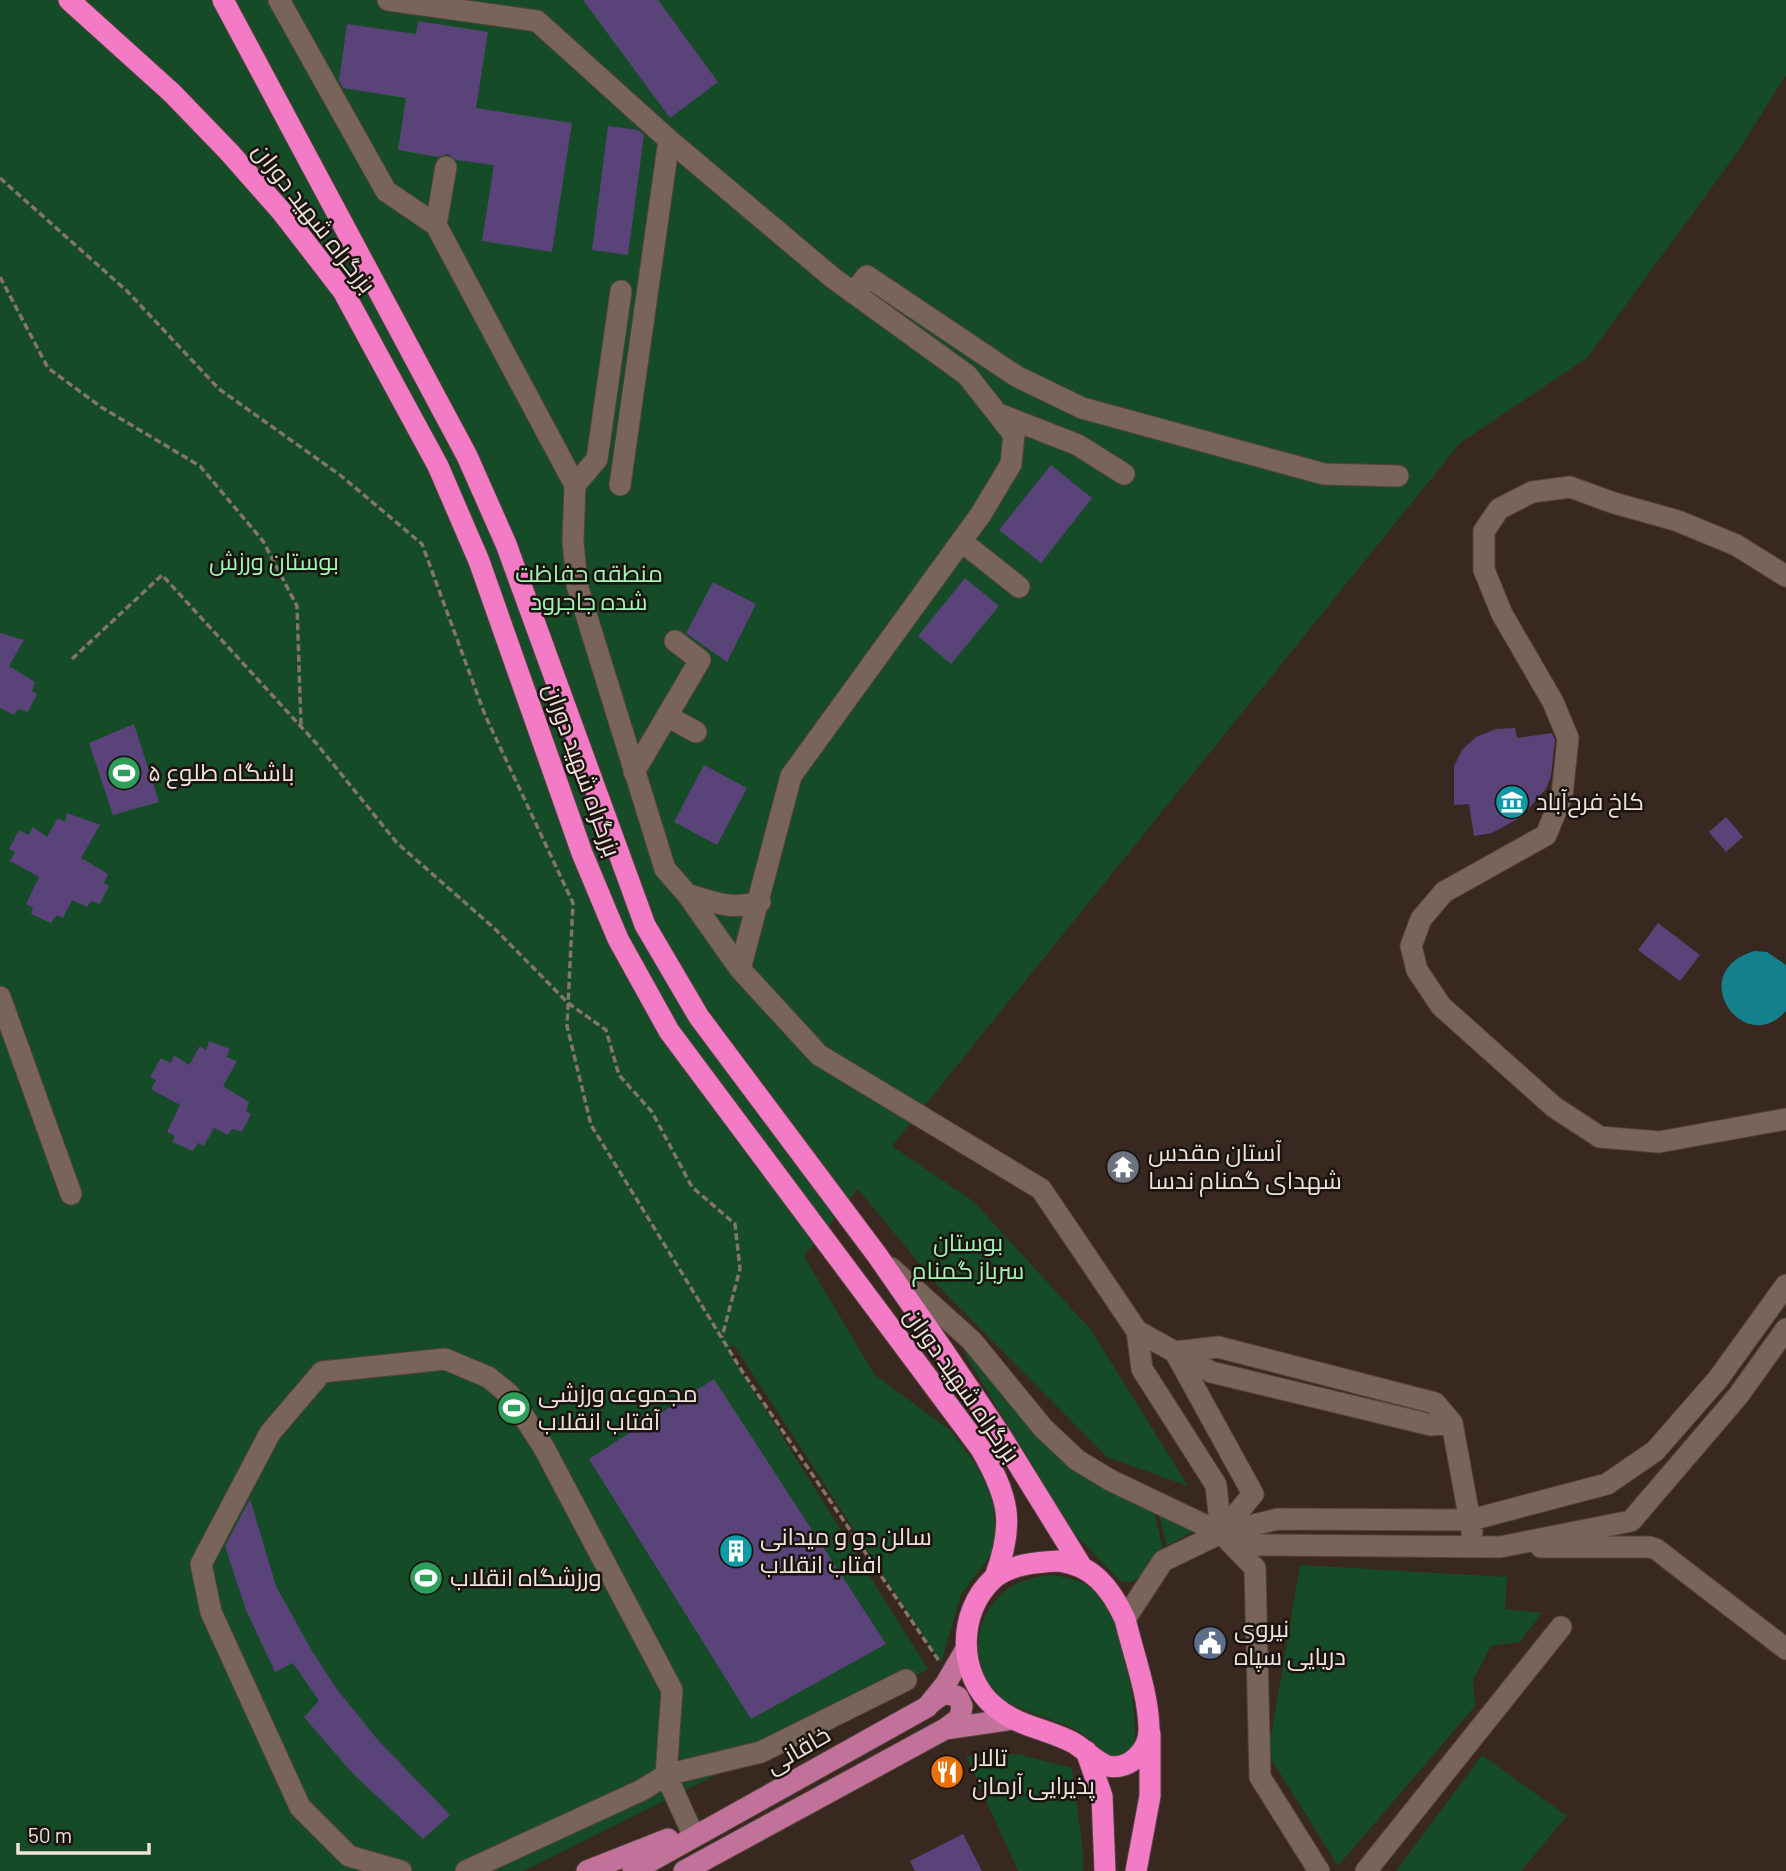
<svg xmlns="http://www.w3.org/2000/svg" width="1786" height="1871" viewBox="0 0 1786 1871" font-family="Barlow,Cairo,sans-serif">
  <rect width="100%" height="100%" fill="#39281f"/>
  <path fill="#154b27" d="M0,0H1786V75L1739,150L1587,358L1460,443L892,1146L974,1202L1091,1330L1188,1486L1107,1457L937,1285L858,1189L804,1256L874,1374L952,1432L976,1465L993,1499L996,1537L991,1555L961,1594L941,1663L733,1344L728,1350L928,1669L524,1871H0Z
    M967,1347L1052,1452L1081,1471L1154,1510L1163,1549L1147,1562L1146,1573L1131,1582L1120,1581L1072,1531L966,1356L963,1349Z
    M1158,1512L1196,1530L1167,1546Z
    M1300,1565L1507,1577L1505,1609L1542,1613L1520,1642L1491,1646L1473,1680L1475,1706L1338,1866L1268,1754Z
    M1051,1575C1073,1578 1095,1584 1107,1604C1121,1627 1145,1731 1131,1753L1114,1757C1098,1748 1087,1734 1070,1727C1035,1711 987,1708 980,1662C977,1645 978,1630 986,1615C999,1589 1023,1577 1051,1575Z
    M1018,1754L1072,1768L1083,1852V1871H1018L966,1756Z
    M1482,1755L1567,1816L1521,1871H1396Z"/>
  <path fill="#14808b" d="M1755,951L1767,952L1786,965V1011C1743,1059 1683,971 1755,951Z"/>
  <path fill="#5a4379" d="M583,0H658L718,82L670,118Z
    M418,21L488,32L476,108L572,123L552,252L482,241L494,165L456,160L448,154L438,157L398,150L406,98L343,88L339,80L347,24L416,34Z
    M608,126L638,130L644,135L628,255L592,250Z
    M1051,465L1092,498L1041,563L999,530Z
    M965,578L999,606L951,664L918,636Z
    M713,582L756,604L727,662L686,633Z
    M0,633L24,640L9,666L35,682L32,691L37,694L28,712L18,709L14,715L0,708Z
    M134,724L159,802L113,815L89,743Z
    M1515,728L1517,738L1552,733L1555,740L1551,776L1546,789L1521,817L1492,833L1474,836L1469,804L1454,805V766L1462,750L1476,737L1496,729Z
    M704,765L747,788L717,845L674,822Z
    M67,813L100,825L81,858L108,874L104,883L109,886L100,904L91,901L87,907L72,900L63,918L57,915L51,923L31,914L33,908L26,904L39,877L10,861L15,852L9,849L19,830L29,835L33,827L47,837L58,818L65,822Z
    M1726,817L1743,837L1726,852L1709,832Z
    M1658,923L1700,955L1680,981L1638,950Z
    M209,1041L230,1049L226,1057L237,1061L223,1086L249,1102L246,1111L251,1114L242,1132L232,1129L228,1135L214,1128L204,1146L198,1143L193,1151L172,1142L175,1136L167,1132L180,1105L151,1089L156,1080L150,1077L161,1058L171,1063L174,1055L189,1065L200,1046L206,1050Z
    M714,1379L886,1644L751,1719L589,1459Z
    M250,1499L276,1586L312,1651L336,1688L377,1739L450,1815L423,1839L354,1775L304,1717L319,1701L293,1663L275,1672L246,1610L225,1546Z
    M963,1834L982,1871H915L910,1861Z"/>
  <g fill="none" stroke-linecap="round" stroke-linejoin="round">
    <g stroke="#52433b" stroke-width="23">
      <path id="minor" d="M279,0L386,191L436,225L575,485L573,541L577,585L665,869L687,894L740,969
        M388,0L537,21L669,140L833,278L967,375L1014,435L1011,464L981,514L791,776L740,969L819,1055L1041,1189L1137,1331
        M436,225L446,167
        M853,293L867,276L1016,376L1082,408L1324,474L1398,476
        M999,414L1078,445L1124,474
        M575,485L597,459L621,291
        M620,485L669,140
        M961,541L1019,587
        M1786,576L1736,545L1678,521L1614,503L1570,487L1532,492L1499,509L1484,531V570L1502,614L1553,702L1568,738L1562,796L1546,835L1444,892L1421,919L1411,946L1417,970L1441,1006L1554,1107L1600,1137L1659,1142L1786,1119
        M667,716L696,732
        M634,772L700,660L675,641
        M687,894C716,903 730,910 760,902
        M0,997L71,1194
        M891,1268L972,1341L1043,1428L1077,1460L1110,1480L1221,1533L1259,1545L1500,1547L1631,1521L1738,1396L1786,1329
        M1218,1347L1435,1403L1452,1423L1431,1425L1211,1372L1175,1352Z
        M1452,1423L1472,1532
        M1221,1533L1253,1494L1175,1352L1137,1331L1142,1369L1216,1485L1221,1533L1255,1568L1260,1777L1319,1871
        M1541,1547H1649L1656,1549L1786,1649
        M1125,1619L1163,1561L1221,1533L1278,1519L1471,1520L1607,1484L1655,1451L1718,1379L1786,1285
        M401,1871L349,1856L300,1807L211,1612L201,1564L270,1433L322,1372L445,1359L488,1377L509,1394L543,1446L672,1690L666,1775L691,1830
        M466,1871L642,1790L666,1775L761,1752L906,1680
        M1366,1871L1561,1627"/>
    </g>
    <g stroke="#52433b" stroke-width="23">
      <path id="major" d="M932,1702C942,1694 946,1692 958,1697L962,1706L960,1718L945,1729
        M587,1871L668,1839
        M633,1871L927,1707L945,1685L966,1649
        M684,1871L945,1729L1013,1719"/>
    </g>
    <g stroke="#52433b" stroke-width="23">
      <path id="highway" d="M69,0L172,93L229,152L282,212L343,291L438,466L479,561L582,853L618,939L669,1031L981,1449C1009,1498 1015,1523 995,1577
        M223,0L467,456L506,544L645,925L699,1017L877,1255L943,1350L999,1433L1080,1564
        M1059,1561C1093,1565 1111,1589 1125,1619C1133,1653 1148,1692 1149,1728C1150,1749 1130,1771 1108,1766C1095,1762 1084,1748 1072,1742C1047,1729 1017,1726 995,1707C957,1676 957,1612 993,1579C1010,1564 1038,1562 1059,1561Z
        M1086,1751L1102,1796L1105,1871
        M1136,1871L1150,1796V1734"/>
    </g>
    <path stroke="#83746c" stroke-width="3.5" stroke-dasharray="7 3.5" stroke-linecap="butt" d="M0,178L127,291L219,389L340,475L422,544L485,715L573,903L567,1026L591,1125L742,1371L939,1661
      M0,277L48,368L101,407L200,466L263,541L297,606L301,725
      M72,659L162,575L316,743L397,843L494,928L568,1003L606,1030L619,1075L652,1112L692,1187L735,1224L740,1269L722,1337"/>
    <use href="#minor" stroke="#786459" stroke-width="21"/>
    <use href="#major" stroke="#c2729a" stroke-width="21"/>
    <use href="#highway" stroke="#f37bc5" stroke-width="21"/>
  </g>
  <defs>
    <g id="stadium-disc" transform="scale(1.75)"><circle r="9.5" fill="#2e9e5b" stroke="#1b130f"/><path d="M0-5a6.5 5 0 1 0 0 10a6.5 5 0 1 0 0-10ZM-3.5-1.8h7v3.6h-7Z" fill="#fff"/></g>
    <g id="museum-disc" transform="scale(1.75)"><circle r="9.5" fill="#0f9aa8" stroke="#1b130f"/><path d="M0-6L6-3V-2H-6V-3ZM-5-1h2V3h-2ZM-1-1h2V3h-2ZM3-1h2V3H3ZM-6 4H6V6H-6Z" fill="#fff"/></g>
    <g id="temple-disc" transform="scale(1.75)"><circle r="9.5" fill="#6b7280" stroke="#1b130f"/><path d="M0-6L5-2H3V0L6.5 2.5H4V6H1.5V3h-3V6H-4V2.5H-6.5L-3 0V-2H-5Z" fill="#fff"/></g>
    <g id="building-disc" transform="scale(1.75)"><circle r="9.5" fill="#0f9aa8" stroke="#1b130f"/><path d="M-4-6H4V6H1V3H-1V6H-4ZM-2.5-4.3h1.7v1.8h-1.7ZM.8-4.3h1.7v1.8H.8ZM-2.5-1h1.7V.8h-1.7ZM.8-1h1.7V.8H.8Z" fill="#fff"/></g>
    <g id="civic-disc" transform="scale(1.75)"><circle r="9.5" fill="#5c6f8a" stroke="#1b130f"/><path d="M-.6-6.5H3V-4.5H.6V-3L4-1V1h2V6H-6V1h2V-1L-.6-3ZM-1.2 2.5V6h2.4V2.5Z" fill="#fff"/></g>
    <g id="restaurant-disc" transform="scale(1.75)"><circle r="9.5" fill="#e8710a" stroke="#1b130f"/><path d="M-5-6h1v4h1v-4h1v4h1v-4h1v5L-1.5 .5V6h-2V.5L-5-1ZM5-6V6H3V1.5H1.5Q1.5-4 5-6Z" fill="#fff"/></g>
  </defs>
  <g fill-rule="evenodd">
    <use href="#stadium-disc" x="124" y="773"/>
    <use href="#museum-disc" x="1512" y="802"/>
    <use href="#temple-disc" x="1123" y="1167"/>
    <use href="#stadium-disc" x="514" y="1408"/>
    <use href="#building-disc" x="736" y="1551"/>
    <use href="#stadium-disc" x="426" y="1578"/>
    <use href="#civic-disc" x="1210" y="1643"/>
    <use href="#restaurant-disc" x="947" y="1772"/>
  </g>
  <g text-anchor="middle" stroke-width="5" stroke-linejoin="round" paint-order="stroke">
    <g font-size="24" fill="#efe3dd" stroke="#1b130f">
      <text transform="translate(314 218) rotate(52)" y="8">بزرگراه شهید دوران</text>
      <text transform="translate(582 770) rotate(70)" y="8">بزرگراه شهید دوران</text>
      <text transform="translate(962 1385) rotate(55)" y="8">بزرگراه شهید دوران</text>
      <text transform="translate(798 1750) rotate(-30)" y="8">خاقانی</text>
    </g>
    <g font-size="24" fill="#a1f5b5" stroke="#1b130f">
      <text x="274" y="570">بوستان ورزش</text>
      <text x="589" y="582">منطقه حفاظت<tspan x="589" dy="28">شده جاجرود</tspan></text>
      <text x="968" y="1251">بوستان<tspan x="968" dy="28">سرباز گمنام</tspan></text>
    </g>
    <g font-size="24" fill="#efe3dd" stroke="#1b130f" text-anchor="start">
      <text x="148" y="781">باشگاه طلوع ۵</text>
      <text x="1536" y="810">کاخ فرح‌آباد</text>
      <text x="1148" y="1161">آستان مقدس<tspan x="1148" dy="28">شهدای گمنام ندسا</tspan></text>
      <text x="538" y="1402">مجموعه ورزشی<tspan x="538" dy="28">آفتاب انقلاب</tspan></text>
      <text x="760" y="1545">سالن دو و میدانی<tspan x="760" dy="28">افتاب انقلاب</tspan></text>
      <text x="450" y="1586">ورزشگاه انقلاب</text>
      <text x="1234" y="1637">نیروی<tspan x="1234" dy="28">دریایی سپاه</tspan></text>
      <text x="972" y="1766">تالار<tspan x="972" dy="28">پذیرایی آرمان</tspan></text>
    </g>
  </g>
  <path d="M18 1843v10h131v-10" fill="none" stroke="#efe3dd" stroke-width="3.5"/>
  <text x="28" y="1843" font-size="21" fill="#efe3dd" stroke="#1b130f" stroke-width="5" paint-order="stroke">50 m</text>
</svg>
